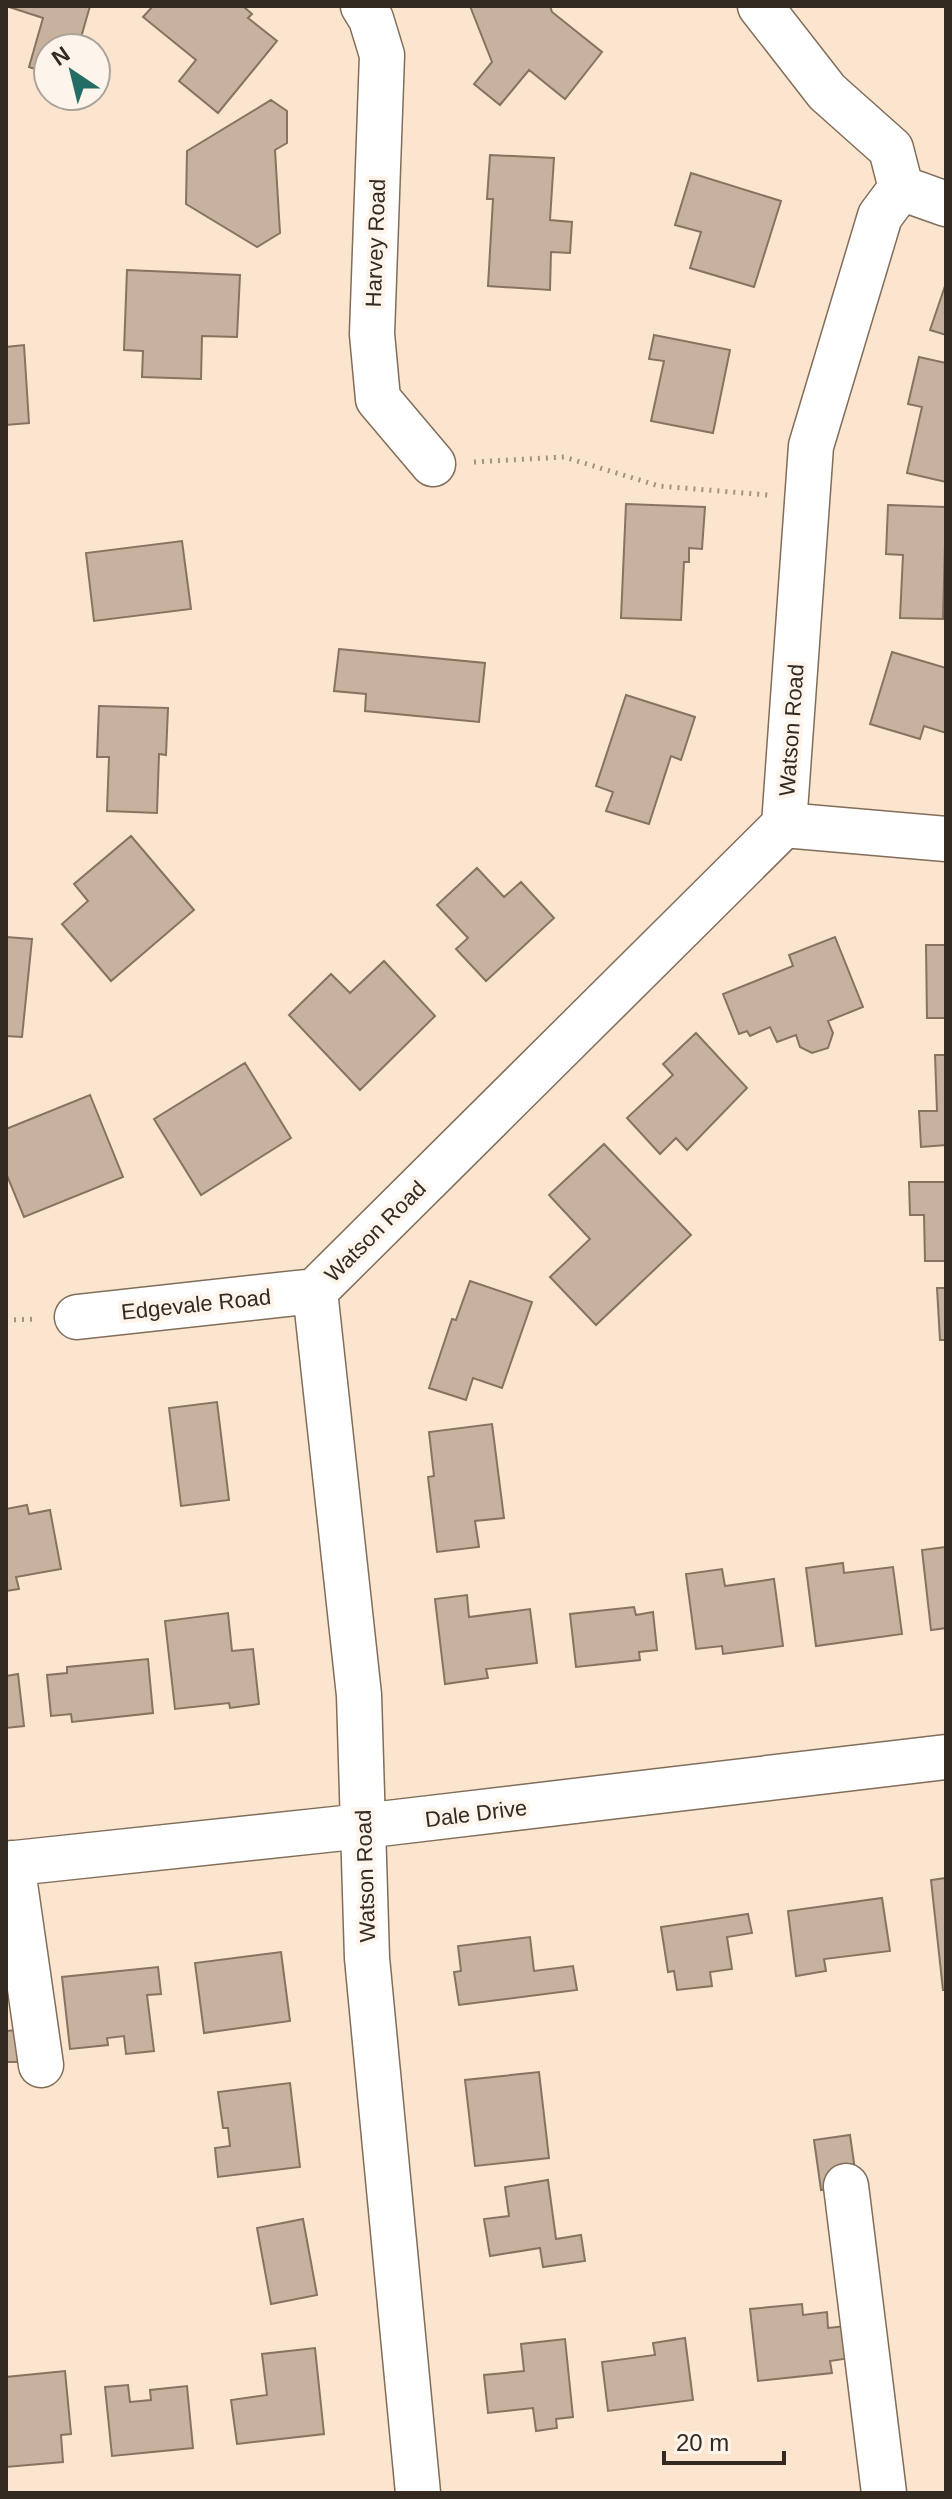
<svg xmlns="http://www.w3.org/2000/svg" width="952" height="2499" viewBox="0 0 952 2499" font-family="Arial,sans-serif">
  <rect width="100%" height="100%" fill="#fbe5cf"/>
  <path fill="#c7b29d" stroke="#877360" stroke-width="2" d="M6,6H90L78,48H48V73L29,67L43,18Z
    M153,6H243L252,14L248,18L277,41L218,113L179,81L196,60L143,17Z
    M470,6H550L552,12L602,52L565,99L529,70L500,105L474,84L492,62Z
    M271,100L287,111V143L275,150L280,233L257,247L186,204L187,151Z
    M490,155L554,158L550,220L572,222L570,253L551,252L550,290L488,286L493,199H487Z
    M691,173L781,201L754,287L690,268L701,232L675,225Z
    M127,270L240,275L237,337L202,336L201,379L142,377L143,351L124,350Z
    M946,283V335L930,330Z
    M654,335L730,350L713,433L651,421L664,361L649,359Z
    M24,345L29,423L6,425V347Z
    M919,357L946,363V482L907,473L922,407L908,404Z
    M626,504L705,507L702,549L689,548V562H684L681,620L621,618Z
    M888,505L946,507L943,619L900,618L903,555L886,554Z
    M182,541L191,609L94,621L86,553Z
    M339,649L485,663L479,722L365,711L366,694L334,691Z
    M892,652L946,668V733L924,726L920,739L870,724Z
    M626,695L695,717L681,760L671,756L649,824L606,811L613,792L596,786Z
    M99,706L168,708L166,755L159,754L157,813L107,811L109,757H97Z
    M131,836L194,910L111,981L62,924L88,901L74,884Z
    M477,868L504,897L521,882L554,918L486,981L456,949L468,938L437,905Z
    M6,937L32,939L22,1037L6,1036Z
    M835,937L863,1007L828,1021L833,1033L828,1048L812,1053L800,1047L796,1035L777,1042L770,1027L750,1036L747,1031L739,1034L723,994L793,966L789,955Z
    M926,945H946V1018H927Z
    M384,961L435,1016L360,1090L289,1015L331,974L350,993Z
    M696,1033L747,1088L687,1150L676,1138L660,1154L627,1118L673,1075L663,1064Z
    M935,1055H946V1145L921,1147L919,1111H937Z
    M245,1063L291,1138L201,1195L154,1119Z
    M90,1095L123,1177L24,1217L6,1173V1129Z
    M604,1144L691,1235L596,1325L550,1277L590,1239L549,1195Z
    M909,1182H946V1261H925L924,1215H910Z
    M470,1281L532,1302L502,1388L473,1378L466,1400L429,1388L452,1319L456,1320Z
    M937,1288H946V1340H940Z
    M217,1402L229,1500L181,1506L169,1408Z
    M492,1424L504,1518L475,1521L479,1547L437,1552L428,1477L434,1476L429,1432Z
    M27,1505L29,1514L50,1510L61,1569L16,1577L19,1589L6,1591V1509Z
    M946,1547V1628L931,1630L922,1550Z
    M843,1563L844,1573L893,1567L902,1634L816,1646L806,1568Z
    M722,1569L725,1586L774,1579L783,1646L723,1654L722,1646L696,1649L686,1574Z
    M467,1595L469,1617L530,1609L537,1663L486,1669L488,1678L445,1684L435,1599Z
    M634,1607L636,1615L653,1612L657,1650L639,1652L640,1660L576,1667L570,1614Z
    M228,1613L232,1651L253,1649L259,1704L230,1708L229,1703L175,1709L165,1621Z
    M148,1659L153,1713L72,1722L71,1714L51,1716L47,1675L67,1673V1667Z
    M18,1674L24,1726L6,1728V1676Z
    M946,1878V1990H943L931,1880Z
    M882,1898L890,1951L824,1959L826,1971L796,1976L788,1911Z
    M748,1914L752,1933L727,1937L732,1969L710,1972L712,1986L677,1990L674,1971L668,1972L661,1927Z
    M530,1937L534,1971L573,1966L577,1990L459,2005L454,1972L461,1971L458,1946Z
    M281,1952L290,2021L204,2033L195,1963Z
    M158,1967L161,1994L147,1995L154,2051L126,2054L124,2036L107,2038L108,2045L70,2049L62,1977Z
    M6,2015L7,2031L16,2030L18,2062H6Z
    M539,2072L549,2158L475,2166L465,2080Z
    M290,2083L300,2167L218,2177L215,2148L230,2146L228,2128H223L218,2092Z
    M850,2135L857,2184L821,2190L814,2140Z
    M548,2180L556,2239L581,2235L585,2261L543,2267L540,2248L490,2256L484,2219L509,2216L505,2187Z
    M303,2219L317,2295L271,2304L257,2228Z
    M802,2304L803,2315L827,2312L828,2328L846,2326L850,2358L830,2361L832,2373L758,2381L750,2309Z
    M685,2338L693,2400L608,2411L602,2362L655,2355L653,2343Z
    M565,2339L573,2417L556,2419L557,2428L536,2431L533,2408L488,2413L484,2375L524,2371L521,2344Z
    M315,2348L324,2434L237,2444L231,2400L267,2395L262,2354Z
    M65,2371L71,2434L61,2435L63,2462L6,2467V2377Z
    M128,2385L130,2402L151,2400L150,2390L187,2386L193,2448L112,2456L105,2387Z"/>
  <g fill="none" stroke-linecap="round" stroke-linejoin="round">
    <g stroke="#816d5a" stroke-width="47">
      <path id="minor" d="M363,6L371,19L382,55L372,334L378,399L433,464
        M760,6L827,92L891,149L901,188
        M784,825L946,839
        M77,1317L315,1291
        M12,1863L41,2065
        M6,1864L363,1826L946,1757
        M846,2186L884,2493
        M418,2493L367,1958L359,1695L315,1291L784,825L811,446L880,216L901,188L946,204"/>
    </g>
    <path stroke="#a29282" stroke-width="5" stroke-dasharray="2 6" stroke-linecap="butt" d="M474,462L564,457L659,486L768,495
      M6,1320L36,1319"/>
    <use href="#minor" stroke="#fff" stroke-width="44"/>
  </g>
  <g text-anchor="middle" stroke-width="8" stroke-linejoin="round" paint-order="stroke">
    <g font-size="22" fill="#332b22" stroke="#fdf4ec">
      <text transform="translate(375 243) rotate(-88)" y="8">Harvey Road</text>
      <text transform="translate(791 730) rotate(-86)" y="8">Watson Road</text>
      <text transform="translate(375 1231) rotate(-45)" y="8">Watson Road</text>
      <text transform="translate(196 1304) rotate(-6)" y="8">Edgevale Road</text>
      <text transform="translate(476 1813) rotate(-7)" y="8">Dale Drive</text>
      <text transform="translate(365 1876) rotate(-92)" y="8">Watson Road</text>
    </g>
  </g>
  <rect width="952" height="2499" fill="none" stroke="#332b22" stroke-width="16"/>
  <g transform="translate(72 72) rotate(325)"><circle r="38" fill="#fdf4ec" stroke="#aca49b" stroke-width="2"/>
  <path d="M0-6L14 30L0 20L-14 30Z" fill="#246d65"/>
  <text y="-12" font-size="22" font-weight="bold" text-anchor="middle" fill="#332b22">N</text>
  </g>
  <path d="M664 2451v12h120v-12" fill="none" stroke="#332b22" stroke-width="4"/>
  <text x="676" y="2451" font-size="24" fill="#332b22" stroke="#fdf4ec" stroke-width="6" paint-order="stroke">20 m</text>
</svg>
